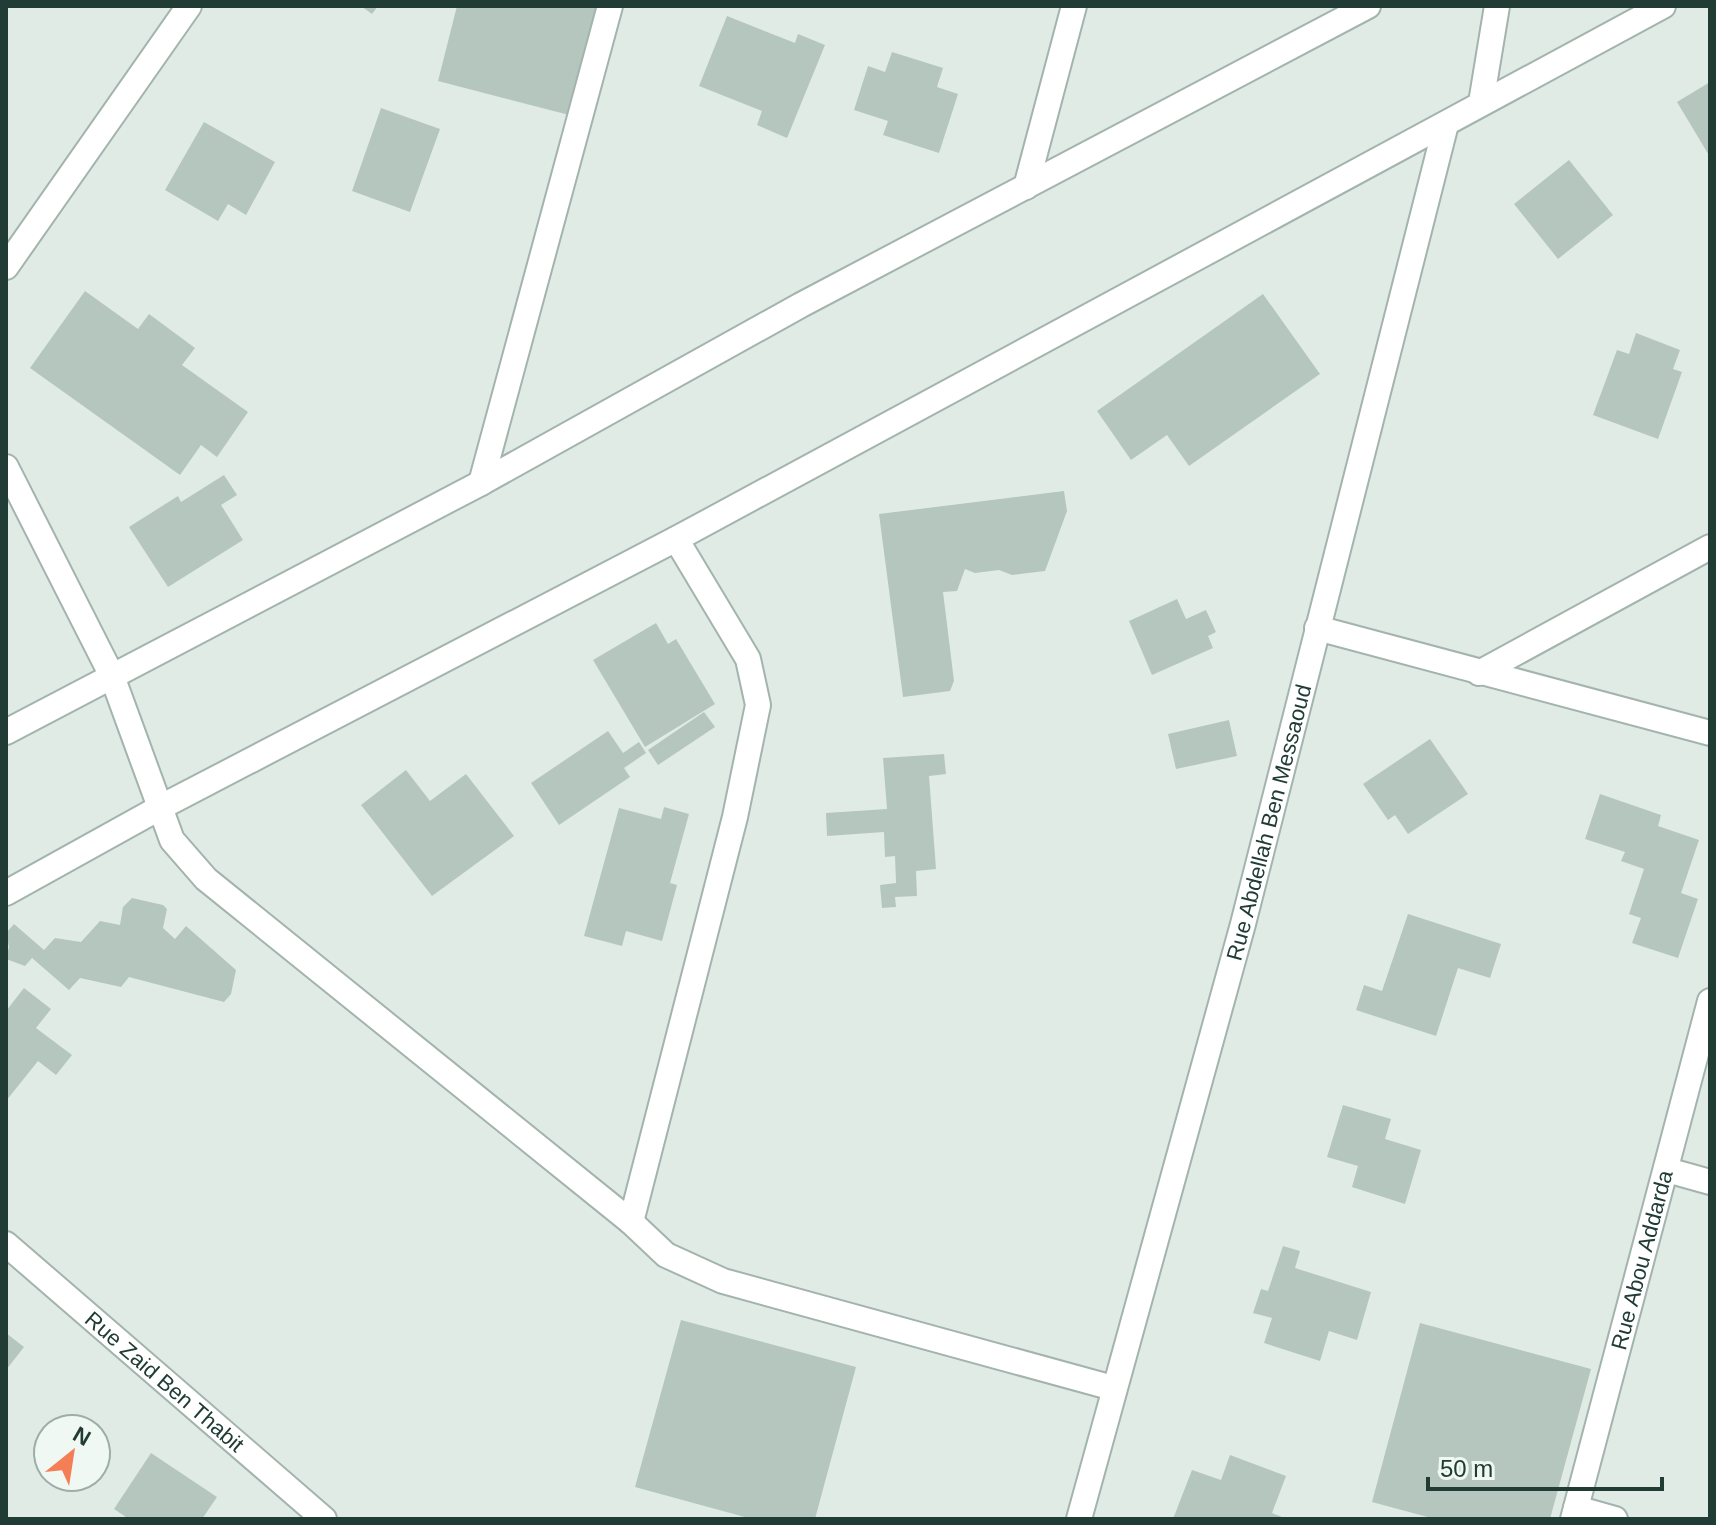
<svg xmlns="http://www.w3.org/2000/svg" width="1716" height="1525" viewBox="0 0 1716 1525" font-family="Arial,sans-serif">
  <rect width="100%" height="100%" fill="#e0ebe6"/>
  <path fill="#b5c6bf" d="M361,6H378L372,14Z
    M457,6L601,8L573,116L438,81Z
    M727,16L795,43L798,34L825,45L787,138L757,125L762,111L699,86Z
    M892,52L943,68L937,87L958,94L939,153L883,135L888,121L854,110L868,66L885,72Z
    M1710,82V157L1677,102Z
    M381,108L440,129L410,212L352,191Z
    M204,122L275,162L246,215L228,204L218,221L165,190Z
    M1569,160L1613,215L1558,259L1514,204Z
    M85,291L138,329L149,314L195,348L182,365L248,412L217,457L201,445L180,475L30,368Z
    M1263,294L1320,374L1189,466L1167,435L1131,460L1097,411Z
    M1636,333L1680,350L1673,369L1682,372L1658,439L1593,415L1617,350L1629,354Z
    M224,475L237,495L221,505L243,540L168,587L129,527L178,496L181,502Z
    M1064,491L1067,511L1045,571L1012,575L999,570L975,573L965,569L957,591L943,592L954,681L950,691L903,697L879,514Z
    M1177,599L1186,619L1206,610L1216,632L1208,636L1213,648L1152,675L1129,621Z
    M656,623L668,644L676,639L715,704L645,747L593,660Z
    M704,712L715,727L658,765L648,750Z
    M1229,720L1237,756L1176,769L1168,734Z
    M608,731L623,753L639,742L646,753L624,768L630,777L559,825L531,783Z
    M1430,739L1468,794L1408,834L1395,815L1388,820L1363,784Z
    M944,754L946,774L929,776L936,869L916,871L917,896L895,897L896,907L882,908L880,885L896,883L895,856L885,857L884,832L827,836L826,813L887,809L883,758Z
    M406,770L430,801L466,774L514,836L432,896L361,805Z
    M1600,794L1661,815L1658,826L1699,840L1681,893L1698,899L1678,958L1632,943L1641,918L1629,914L1644,869L1621,861L1625,852L1585,839Z
    M664,807L689,814L670,883L677,885L662,941L626,931L622,946L584,936L619,808L661,819Z
    M132,898L163,905L167,909L163,928L175,939L186,926L236,970L231,994L224,1002L129,977L121,987L80,978L69,990L32,958L25,966L6,959L9,947L6,933L14,924L44,950L55,938L81,942L100,921L120,925L123,907Z
    M1408,914L1501,944L1490,978L1458,968L1436,1036L1356,1010L1364,985L1382,991Z
    M24,988L51,1009L36,1028L72,1055L56,1075L38,1061L6,1101V1011Z
    M1343,1105L1391,1119L1385,1139L1421,1150L1405,1204L1352,1187L1358,1166L1327,1157Z
    M1283,1246L1300,1251L1295,1268L1371,1292L1357,1340L1329,1331L1320,1361L1264,1343L1272,1318L1253,1313L1261,1289L1268,1291Z
    M681,1320L856,1367L815,1519H752L635,1487Z
    M1420,1323L1591,1369L1550,1519H1435L1372,1502Z
    M6,1333L24,1347L6,1370Z
    M151,1453L217,1497L202,1519H129L114,1509Z
    M1230,1455L1286,1476L1272,1513L1287,1519H1173L1192,1470L1221,1480Z"/>
  <g fill="none" stroke-linecap="round" stroke-linejoin="round">
    <g stroke="#a3b3ad" stroke-width="28">
      <g id="minor">
        <path d="M1481,103L1497,6"/>
        <path d="M1026,187L1074,6"/>
        <path d="M6,267L189,6"/>
        <path d="M6,467L112,676L172,840L206,879L631,1222L666,1255L723,1281L1113,1388"/>
        <path d="M481,483L610,6"/>
        <path d="M1317,628L1710,733"/>
        <path d="M1479,673L1710,547"/>
        <path d="M6,732L481,483L801,305L1368,6"/>
        <path d="M6,893L161,807L676,539L1663,6"/>
        <path d="M1667,1170L1710,1182"/>
        <path d="M631,1222L735,817L758,705L748,659L676,539"/>
        <path id="s1" d="M6,1244L324,1519"/>
        <path d="M1576,1508L1615,1519"/>
        <path id="s2" d="M1079,1519L1243,924L1446,124"/>
        <path id="s3" d="M1573,1519L1710,1001"/>
      </g>
    </g>
    <use href="#minor" stroke="#fff" stroke-width="24"/>
  </g>
  <g text-anchor="middle" stroke-width="8" stroke-linejoin="round" paint-order="stroke">
    <g font-size="22" fill="#203c35" stroke="#f0f8f4">
      <text dy="8" stroke="none"><textPath href="#s2" startOffset="722">Rue Abdellah Ben Messaoud</textPath></text>
      <text dy="8" stroke="none"><textPath href="#s3" startOffset="268">Rue Abou Addarda</textPath></text>
      <text dy="8" stroke="none"><textPath href="#s1" startOffset="210">Rue Zaid Ben Thabit</textPath></text>
    </g>
  </g>
  <rect width="1716" height="1525" fill="none" stroke="#203c35" stroke-width="16"/>
  <g transform="translate(72 1453) rotate(30)"><circle r="38" fill="#f0f8f4" stroke="#9dada8" stroke-width="2"/>
  <path d="M0-6L14 30L0 20L-14 30Z" fill="#f47e56"/>
  <text y="-12" font-size="22" font-weight="bold" text-anchor="middle" fill="#203c35">N</text>
  </g>
  <path d="M1428 1477v12h234v-12" fill="none" stroke="#203c35" stroke-width="4"/>
  <text x="1440" y="1477" font-size="24" fill="#203c35" stroke="#f0f8f4" stroke-width="6" paint-order="stroke">50 m</text>
</svg>
